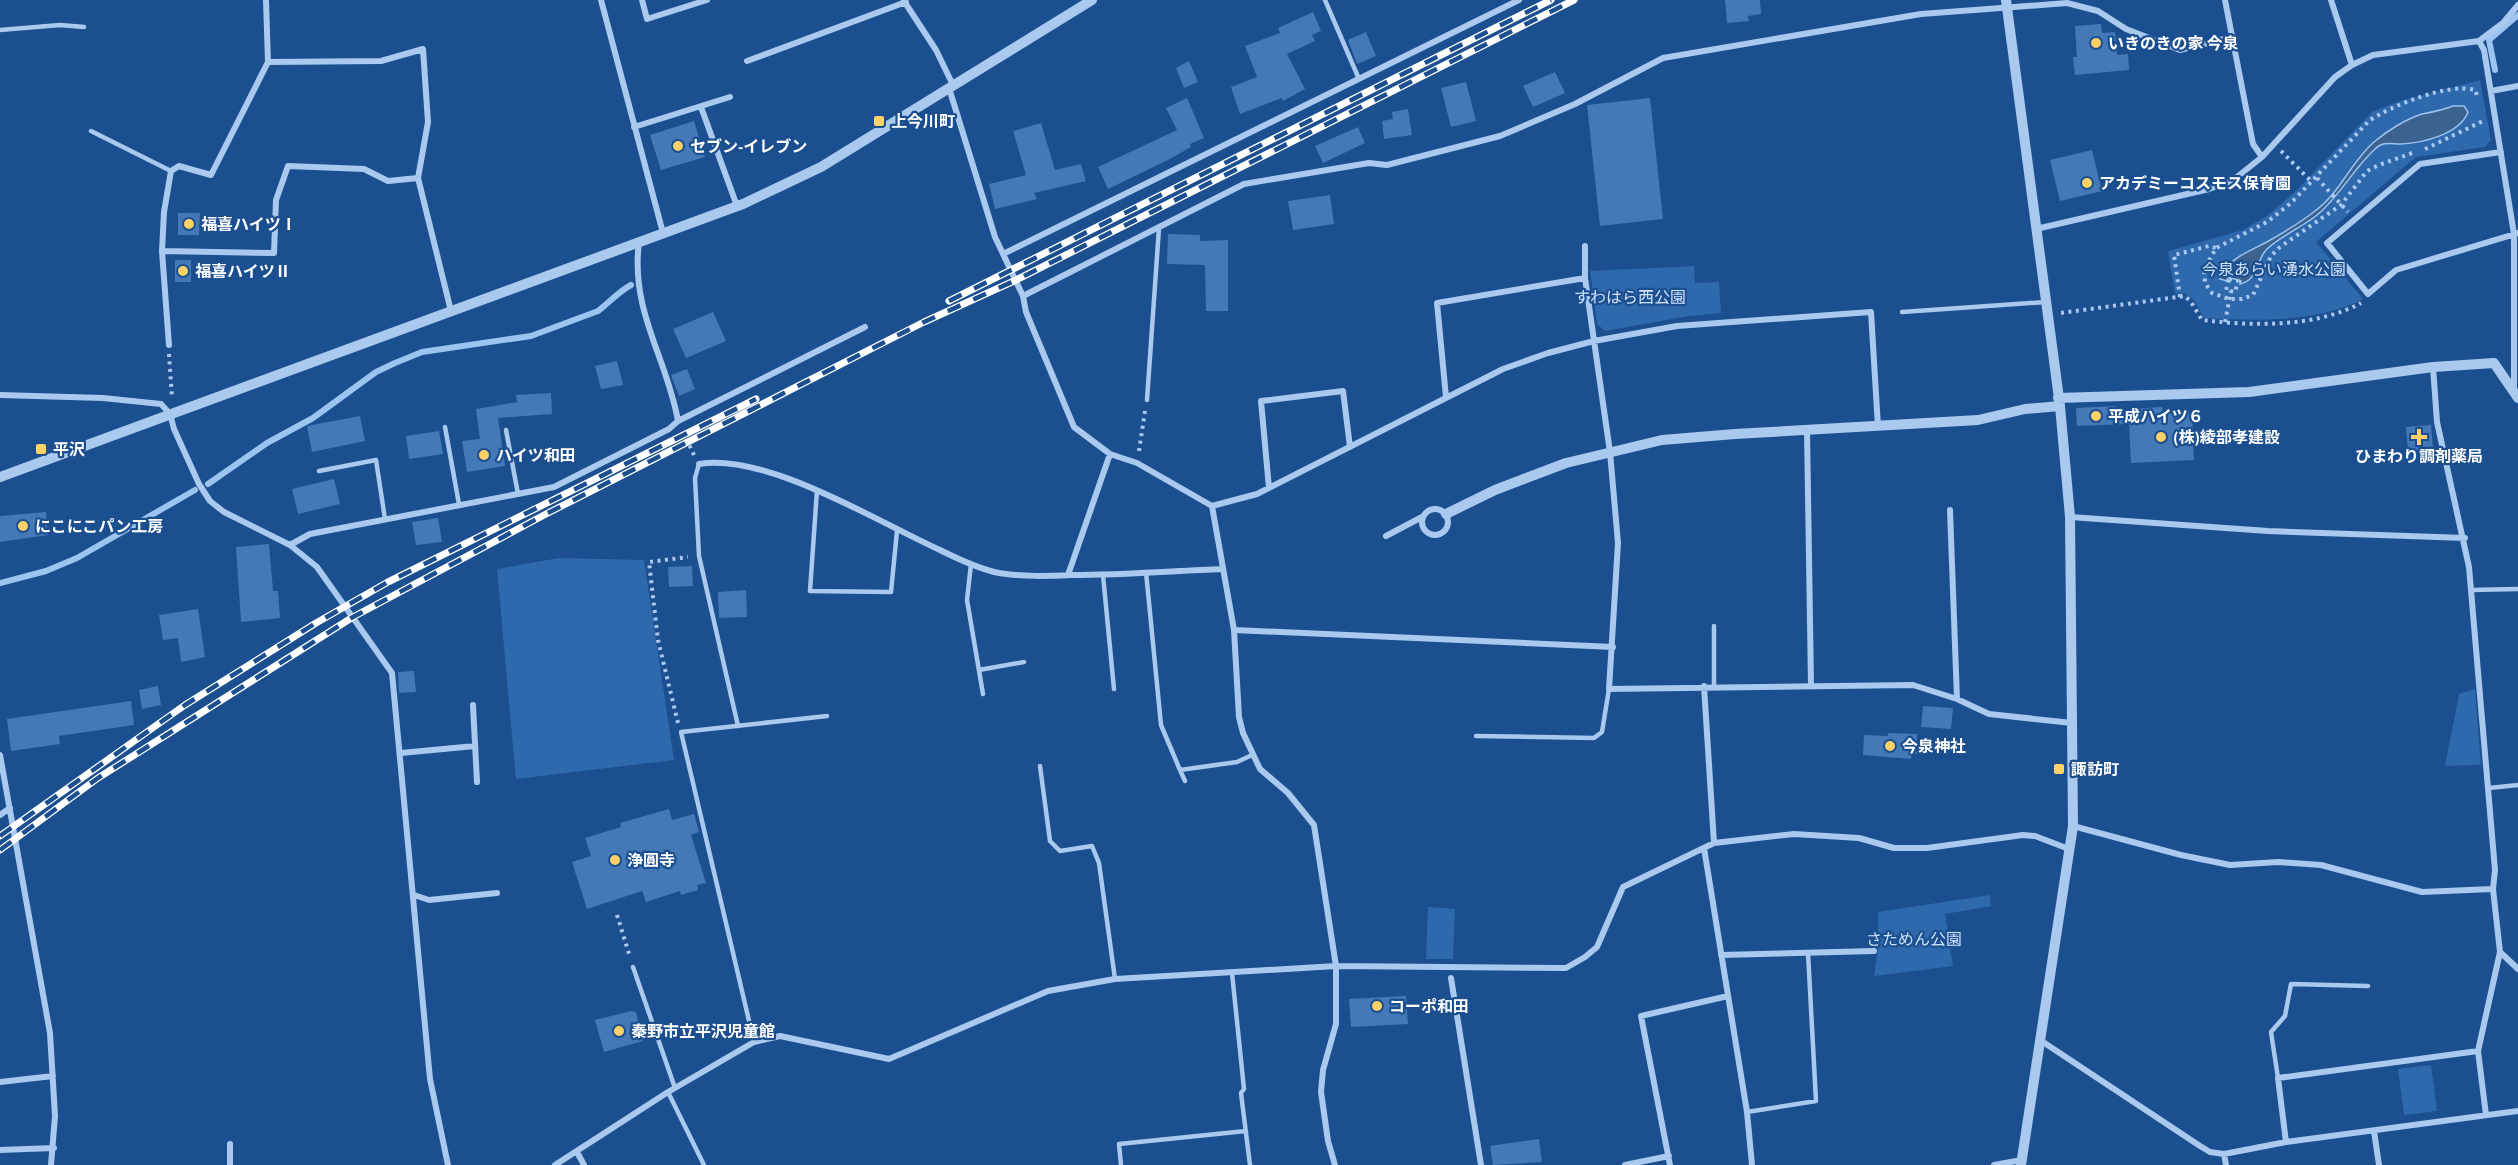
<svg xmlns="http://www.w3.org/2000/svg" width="2518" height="1165" viewBox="0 0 2518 1165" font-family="'Source Sans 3','Noto Sans JP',sans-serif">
  <rect width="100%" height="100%" fill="#1b4f8f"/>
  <path fill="#2e69ad" d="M2480,80L2491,140L2485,147L2416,157L2316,242L2363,299C2318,323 2254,321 2204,318L2194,300L2184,293L2175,294L2168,251L2243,230L2267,216L2295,192L2372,112L2397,102Z
    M1694,266L1695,283L1719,282L1721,313L1689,316L1605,331L1597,324L1590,271Z
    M559,558L644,560L674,760L516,779L497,569Z
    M2475,689L2481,765L2445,766L2459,694Z
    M1990,895L1991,906L1945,914L1953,966L1874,976L1878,949V912Z
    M1428,907L1455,909L1453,959H1426Z
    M2431,1065L2437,1111L2404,1115L2398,1069Z"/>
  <path fill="#3c6290" stroke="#9cc4f0" stroke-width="1.5" d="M2453,106H2464L2468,112C2460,134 2423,143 2401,144C2391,144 2383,141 2375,149C2353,169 2340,196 2317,215C2301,228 2282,235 2267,249C2256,259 2259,280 2240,284L2241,281L2228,277L2227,281L2220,279V274C2232,258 2247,252 2265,243C2281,234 2300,223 2315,211C2340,193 2351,162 2374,142C2387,131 2406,119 2422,114C2433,112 2443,110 2453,106Z"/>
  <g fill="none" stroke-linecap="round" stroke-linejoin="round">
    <path stroke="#9cc4f0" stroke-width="6" d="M2495,70L2489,40L2518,15
      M208,484L267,443L313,418L376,372L395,363L422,352L531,336L598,311C610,302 618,292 631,285
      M0,583L46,571L77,558L195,490"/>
  </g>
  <path fill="#4478b7" d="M1725,0H1760L1761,14L1748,16L1749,21L1727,23Z
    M1313,12L1321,31L1312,35L1315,41L1287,54L1305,89L1283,101L1282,98L1240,114L1231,87L1257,77L1245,46L1280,33L1278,28Z
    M2101,24L2102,33L2115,32L2117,55L2128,54L2129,70L2075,75L2073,57H2077L2075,26Z
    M1366,32L1376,56L1357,64L1348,40Z
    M1189,61L1198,82L1184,88L1176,68Z
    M1555,72L1565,93L1533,107L1523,86Z
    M1466,82L1476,121L1451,127L1441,88Z
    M1187,98L1204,138L1190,144L1191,147L1170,159L1108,189L1098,167L1177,130L1166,108Z
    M1650,98L1663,219L1600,226L1587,105Z
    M1408,109L1412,135L1384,139L1382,121L1393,119L1392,112Z
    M694,121L705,157L661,170L650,135Z
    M1041,123L1055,170L1081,164L1086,181L1034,193L1037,199L995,209L989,184L1026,175L1013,131Z
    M1358,127L1365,143L1323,163L1315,146Z
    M2092,150L2102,191L2060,201L2050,160Z
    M1330,195L1334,224L1293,230L1288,201Z
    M178,213H200L199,235H178Z
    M1168,234L1200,235V241L1228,240V311H1206L1205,265L1167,264Z
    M175,260H191V282H175Z
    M713,312L726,341L686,358L673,329Z
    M617,361L623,385L601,389L595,366Z
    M687,369L695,389L679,396L671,375Z
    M551,393L552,414L498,418L505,466L467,472L462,441L480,439L476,409L517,402L516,395Z
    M2116,406V410L2162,407L2163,414L2192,412L2194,460L2131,463L2129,424L2077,426L2076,408Z
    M360,416L365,441L312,452L307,426Z
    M2431,425L2433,449L2408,451L2406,427Z
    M439,431L443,454L409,459L406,436Z
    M334,479L340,504L298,514L292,489Z
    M46,512L48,535L0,542V516Z
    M438,518L442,542L416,545L412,522Z
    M269,544L273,591H278L280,618L241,622L236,547Z
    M692,566L693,586L669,587L668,567Z
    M746,590L747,617L719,618L718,592Z
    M198,609L205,657L181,662L178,638L163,640L159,615Z
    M414,671L416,692L399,693L398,672Z
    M158,686L161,705L142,709L139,690Z
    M131,701L134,725L59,736L60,744L11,751L7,719Z
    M1923,706L1953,708L1951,729L1921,727Z
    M1888,733L1917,734V754H1912L1911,759L1863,755L1864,735L1888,736Z
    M669,809L672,820L694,814L699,832L691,835L706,883L697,885L698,890L681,895L680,891L646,902L642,891L587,909L572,862L591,856L585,838L621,827L620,823Z
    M1406,996L1408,1024L1351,1027L1349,999Z
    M631,1011L636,1012L643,1041L604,1052L595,1020Z
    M1539,1139L1542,1162L1493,1165L1490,1146Z"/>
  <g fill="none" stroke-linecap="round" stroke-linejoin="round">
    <path stroke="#a9c9ee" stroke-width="4" stroke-dasharray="3 4.5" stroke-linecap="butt" d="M2425,149L2483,121
      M2281,151L2312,182
      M2412,153L2379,165L2367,171L2341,205L2280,247L2271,256L2253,295L2242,299H2229L2212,293L2205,283L2204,270L2216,248L2267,222L2291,203L2369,121C2390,106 2450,82 2475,90L2478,98
      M2317,178L2348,212
      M2229,279L2238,281L2235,292L2226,290Z
      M2180,297L2174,255L2209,246L2216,248
      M2061,313L2185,296L2191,302L2202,320C2254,326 2314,328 2361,303
      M2225,322L2231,291
      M169,354L172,398
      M683,432L694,455
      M1139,451L1145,411
      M678,723L658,640L649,562L688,557
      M617,915L630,957"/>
    <path stroke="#a9c9ee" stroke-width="4.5" d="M1325,0L1359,79
      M0,30L60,25L84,27
      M91,131L171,171
      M1902,312L2046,302
      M1147,400L1159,228
      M445,427L459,504
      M506,430L518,494
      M699,464L695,478L699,556L738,726
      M319,471L376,460L385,519
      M817,490L810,591L891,592L897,531
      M971,564L967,600L983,694
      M1146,572L1161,725L1180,770L1237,762L1252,755
      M1103,575L1114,689
      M2471,590L2518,589
      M1714,626V686
      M979,670L1024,662
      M1476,736L1594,738L1602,732L1609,689
      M1040,766L1050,841L1060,851L1092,846L1099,863L1115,979
      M1180,770L1185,781
      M2489,788L2518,785
      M633,967L675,1088
      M1232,973L1244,1089L1241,1093L1250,1165
      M754,1042L681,732L827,716
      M2278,1078L2271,1032L2285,1016L2291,984L2368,986
      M668,1092L704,1165
      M1747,1112L1816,1101L1808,953
      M1121,1165L1119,1144L1246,1131"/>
    <path stroke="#a9c9ee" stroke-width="6" d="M601,0L663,233
      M642,0L647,19L707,0
      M2225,0L2253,144L2262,157
      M2331,0L2352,65
      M904,1L936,50L953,85
      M2479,41L2484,50L2514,234V389
      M747,61L906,2
      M268,62L381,61L423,49L428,122L418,178L451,311
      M949,88L995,237L1023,296L1026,312L1074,427L1110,454L1137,463L1212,506L1257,494L1503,369L1548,353L1594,341L1677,326L1871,312L1878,427
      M2491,91L2518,86
      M701,107L737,206
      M634,127L730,97
      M2501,152L2420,164L2327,243L2368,294L2396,270L2518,233
      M2036,229L2209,189L2232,181L2262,157L2335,77L2352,65L2373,55L2479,41L2503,23L2518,5
      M639,242C630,311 667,358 678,421
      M162,251L274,253L276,200L288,166L364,169L388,181L418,178
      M1003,254L1519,0
      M1585,278V246
      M1023,296L1244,184L1369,163L1387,165L1500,136L1575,104L1663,58L1921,14L2067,3L2098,11L2126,29L2180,50L2232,37
      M169,345L162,251L164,212L171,171L179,166L211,175L268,62L266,0
      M2433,367L2437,422L2469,567L2495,870L2493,889L2500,952L2478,1051L2486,1115
      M0,395L103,398L161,404L170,414L174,429L199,484L210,501L224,512L290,545L317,567L392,673L430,1079L448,1165
      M1446,397L1437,303L1585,278L1610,452L1618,543L1609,689L1913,685L1957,699L1989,714L2072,723
      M1807,430L1811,685
      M699,464C765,452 878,522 940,550C958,559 979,569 999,573C1023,577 1048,576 1072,575C1122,575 1172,571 1222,569
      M1269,488L1261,401L1343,391L1350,447
      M1212,506L1234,630L1239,717L1243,733L1260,769L1288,793L1314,825L1336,966V1024L1323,1070L1321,1092L1328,1141L1335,1165
      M1422 522a13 13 0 1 1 26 0a13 13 0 1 1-26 0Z
      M1950,510L1957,699
      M2070,517L2268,531L2465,538
      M1386,536L1422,517
      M290,545L310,534L554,487L669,429L678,421L865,327
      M1068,575L1110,454
      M1234,630L1613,647
      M1704,686L1714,843
      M473,705L477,782
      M401,753L475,746
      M0,755L50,1033L55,1116L51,1165
      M0,815L10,808
      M2073,826L2181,855L2230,865L2278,862L2321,865L2422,892L2493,889
      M1704,848L1747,1112L1752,1165
      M414,895L429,900L497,893
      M2500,952L2518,969
      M1721,955L1874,951
      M1451,978L1481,1165
      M2040,1040L2200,1146L2210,1152L2224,1154L2286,1142L2518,1111
      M0,1082L53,1076
      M2374,1131L2379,1165
      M2286,1142L2278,1078L2478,1051
      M230,1144V1165
      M0,1150L54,1148
      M577,1152L584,1165
      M2224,1154L2226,1165
      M555,1165L668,1092L754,1042L780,1036L889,1059L1048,991L1115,979L1336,966L1566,968L1585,957L1597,947L1623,887L1714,843L1794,834L1859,838L1894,848H1927L2023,835L2035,836L2069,849
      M1625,1165L1669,1156
      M1670,1165L1641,1016L1728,996
      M1994,1165L2022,1160"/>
    <path stroke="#a9c9ee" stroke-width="10" d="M2006,0L2060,406L2070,517L2073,826L2021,1165
      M2058,398L2249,392L2433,367L2494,363L2518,398
      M0,477L743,204L821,167L1092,0
      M1446,514L1495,490L1566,463L1662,440L1735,434L1978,420L2025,409L2060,406"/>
    <g stroke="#fff" stroke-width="7">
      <path id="rail" d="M949,301L1551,0
        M0,836L185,705L316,623L388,582L756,399
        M0,850L98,778L353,617L546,514L924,322L1014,281L1574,0"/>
    </g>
    <use href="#rail" stroke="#1b4f8f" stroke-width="4.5" stroke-dasharray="14" stroke-linecap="butt"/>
  </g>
  <g fill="#ffd166" stroke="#1b4f8f" stroke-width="2">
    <circle cx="2096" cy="43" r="6"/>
    <rect x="873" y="115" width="12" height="12" rx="3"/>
    <circle cx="678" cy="146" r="6"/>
    <circle cx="2087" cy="183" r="6"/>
    <circle cx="189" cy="224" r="6"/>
    <circle cx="183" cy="271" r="6"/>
    <circle cx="2096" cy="416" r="6"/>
    <circle cx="2161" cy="437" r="6"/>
    <path d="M2416 428h6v6h6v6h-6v6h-6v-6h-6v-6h6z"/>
    <rect x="35" y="443" width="12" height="12" rx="3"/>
    <circle cx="484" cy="455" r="6"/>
    <circle cx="23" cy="526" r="6"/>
    <circle cx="1890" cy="746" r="6"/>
    <rect x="2053" y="763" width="12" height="12" rx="3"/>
    <circle cx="615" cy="860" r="6"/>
    <circle cx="1377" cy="1006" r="6"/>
    <circle cx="619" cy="1031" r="6"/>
  </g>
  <g text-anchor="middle" stroke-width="4.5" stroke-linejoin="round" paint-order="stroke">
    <g font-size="16" font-weight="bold" fill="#fff" stroke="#1b4f8f" text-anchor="start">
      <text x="2108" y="49">いきのきの家 今泉</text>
      <text x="891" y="127">上今川町</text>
      <text x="690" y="152">セブン-イレブン</text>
      <text x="2099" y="189">アカデミーコスモス保育園</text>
      <text x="201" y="230">福喜ハイツⅠ</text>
      <text x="195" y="277">福喜ハイツⅡ</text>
      <text x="2108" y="422">平成ハイツ６</text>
      <text x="2173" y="443">(株)綾部孝建設</text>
      <text x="53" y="455">平沢</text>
      <text x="496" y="461">ハイツ和田</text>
      <text x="2419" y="462" text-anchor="middle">ひまわり調剤薬局</text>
      <text x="35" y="532">にこにこパン工房</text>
      <text x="1902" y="752">今泉神社</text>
      <text x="2071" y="775">諏訪町</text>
      <text x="627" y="866">浄圓寺</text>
      <text x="1389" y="1012">コーポ和田</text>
      <text x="631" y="1037">秦野市立平沢児童館</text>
    </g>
    <g font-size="16" fill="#cfe3fa" stroke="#1b4f8f">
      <text x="2274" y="275">今泉あらい湧水公園</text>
      <text x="1630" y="303">すわはら西公園</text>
      <text x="1914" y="945">さためん公園</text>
    </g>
  </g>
</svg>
